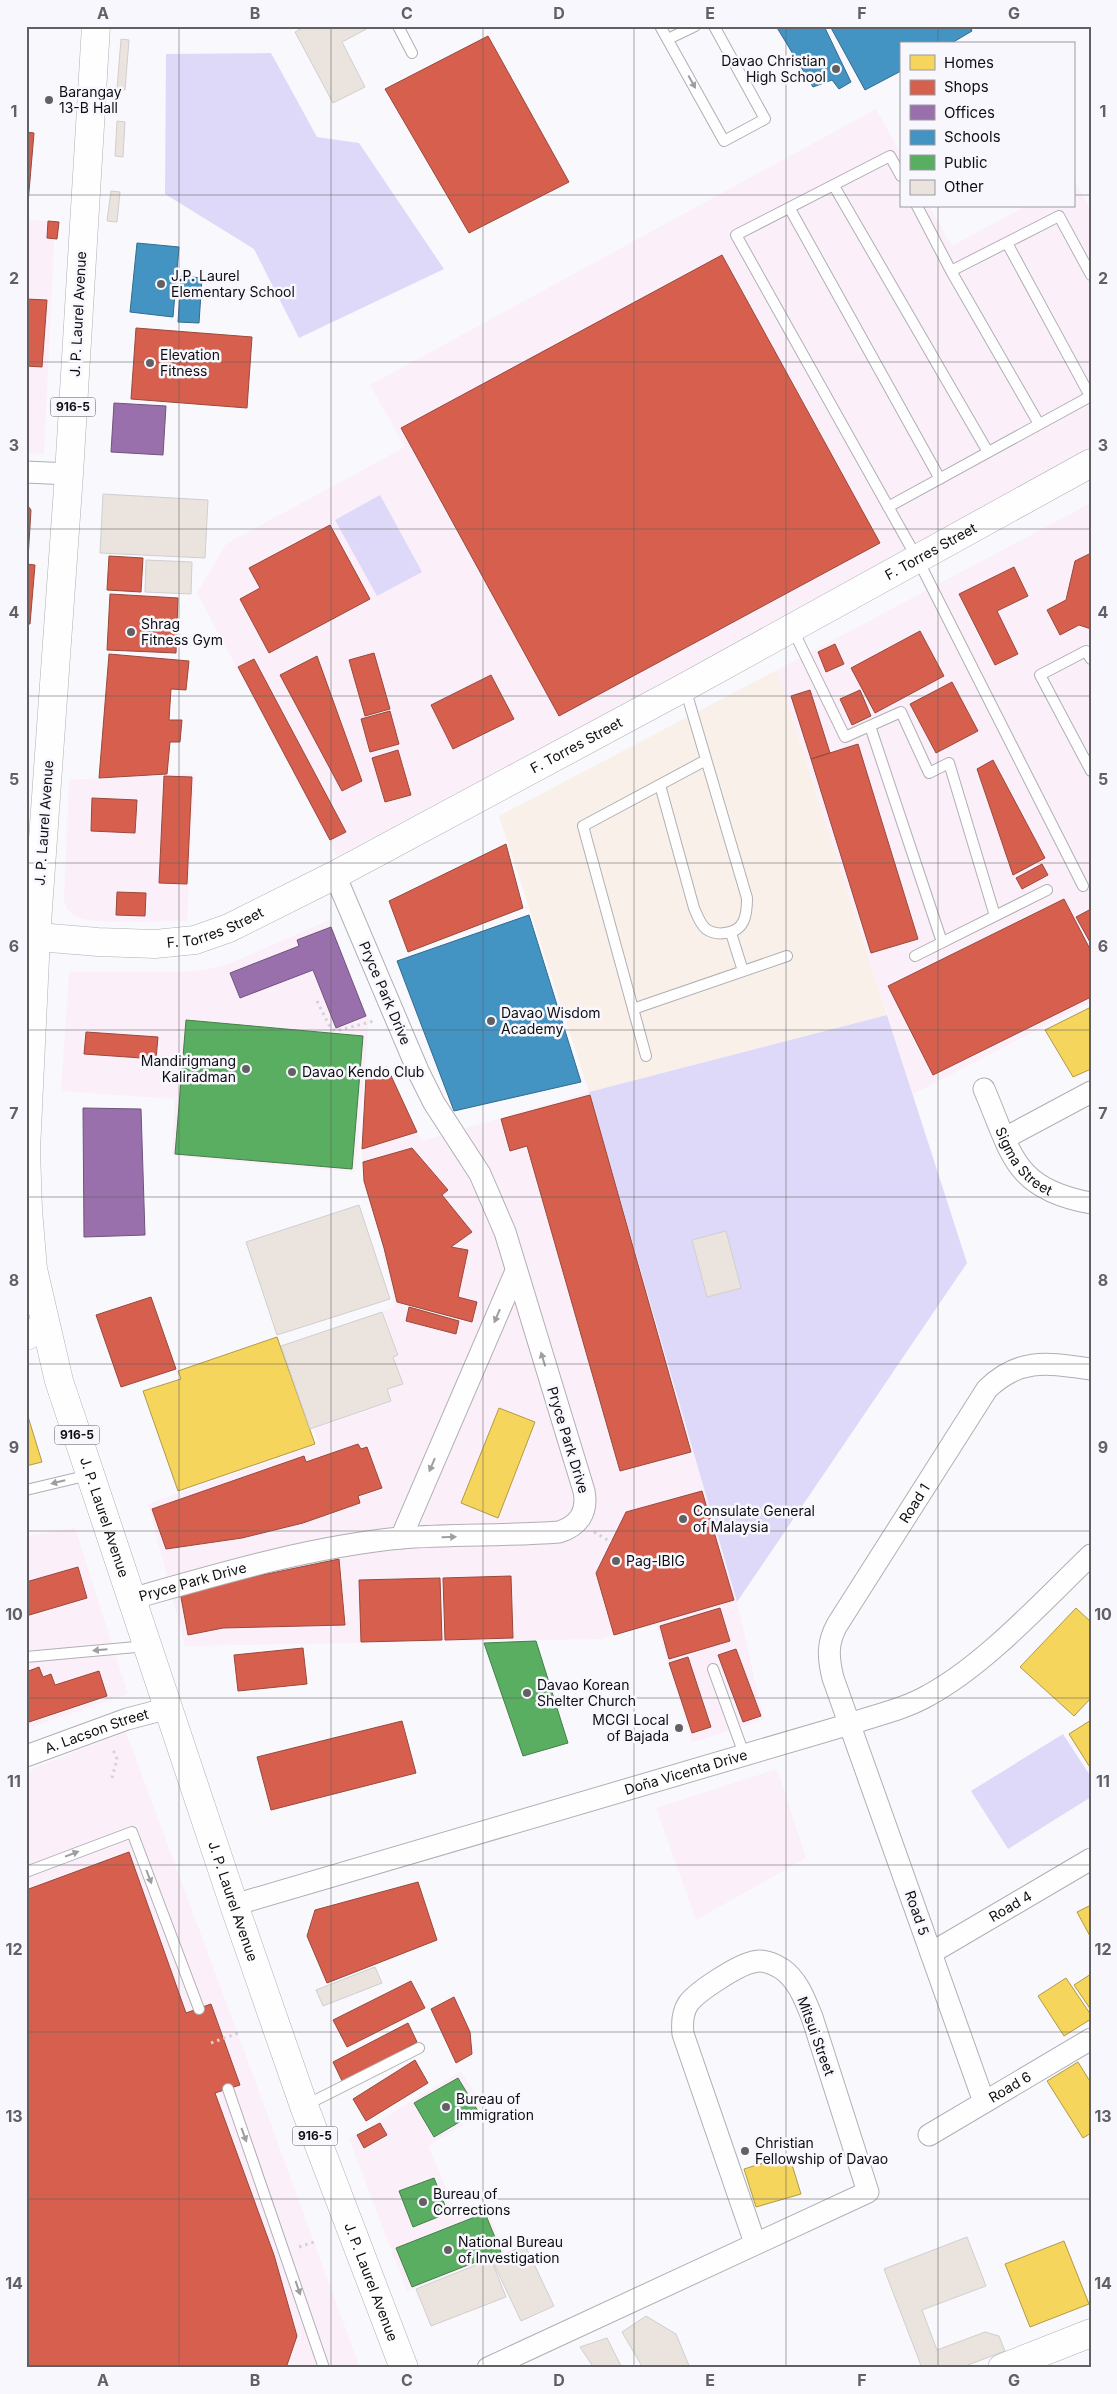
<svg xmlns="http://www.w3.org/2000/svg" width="1117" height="2394" viewBox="0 0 1117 2394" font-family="Inter,sans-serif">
  <rect width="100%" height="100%" fill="#f9f8fd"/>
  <path fill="#fbeff9" d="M876,109L901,154V206H929L952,246L1026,206H1073L1074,180L1091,211V448L538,750L337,856L197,593L226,544L405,447L370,385Z
    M26,220L55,221L44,454L26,453Z
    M1091,503V1002L913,1094L777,670Z
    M195,773L187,921L107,922L82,919L74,915L66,908L64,899L69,780Z
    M329,920L369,1020L355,1172L172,1156L175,1099L61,1091L69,972H183L202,970L229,964Z
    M589,1092L737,1602L764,1720L692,1742L656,1624L600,1639L185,1646L148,1504L319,1444L314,1429L392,1402L388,1389L403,1384L394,1357L399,1355L383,1311L395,1307L383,1248L363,1181L362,1149L417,1132L422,1141Z
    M75,1528L128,1694L26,1729V1536Z
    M126,1732L257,2086L360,2368H26V1771Z
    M777,1769L806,1858L696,1920L656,1808Z
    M461,2071L486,2111L428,2146L457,2214L485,2204L505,2253L407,2291L349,2139Z"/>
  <path fill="#f9f1e9" d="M777,670L887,1015L589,1092L499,816Z"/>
  <path fill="#dfd9f9" d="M271,53L317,137L359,143L444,269L299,338L254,249L165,194L166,54Z
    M380,495L422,572L377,596L335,520Z
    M887,1015L967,1263L737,1602L589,1092Z
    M1063,1734L1091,1777V1797L1008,1849L971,1791Z"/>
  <path fill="#f6d55c" stroke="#b19a46" d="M1091,1007V1069L1073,1077L1045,1030Z
    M277,1337L315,1444L178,1491L143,1391L181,1379L178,1371Z
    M499,1408L535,1422L498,1518L461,1503Z
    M26,1410L42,1462L26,1466Z
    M1076,1608L1091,1622V1698L1074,1716L1020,1667Z
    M1091,1720V1769L1069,1734Z
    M1091,1905V1938L1077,1912Z
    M1091,1974V2010L1074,1985Z
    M1066,1978L1091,2015V2019L1064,2036L1038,1996Z
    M1078,2062L1091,2083V2133L1083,2138L1047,2081Z
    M789,2155L801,2194L756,2207L744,2169Z
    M1064,2241L1089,2304L1030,2327L1005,2264Z"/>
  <path fill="#d6604d" stroke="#9a483b" d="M488,36L569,182L469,233L385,89Z
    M26,132L34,133L27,215H26Z
    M48,221L59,222L57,239L47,238Z
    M722,255L880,543L559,716L401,428Z
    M26,299L47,300L42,367L26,366Z
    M136,328L252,337L247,408L131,399Z
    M26,503L31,510L28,559L26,558Z
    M330,525L370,599L269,653L240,599L260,588L249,568Z
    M1091,553V629L1079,625L1060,635L1047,610L1066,600L1075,561Z
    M109,556L143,558L141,592L107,590Z
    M26,564L35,565L30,624H26Z
    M1014,567L1028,596L997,611L1018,654L995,665L959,594Z
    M110,594L178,598L176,653L107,650Z
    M920,631L944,676L875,713L851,668Z
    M835,644L844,664L826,672L818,652Z
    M374,653L390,709L365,716L349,660Z
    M109,654L189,661L186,690L171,689L169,720H182L180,742H170L167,774L99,778Z
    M317,656L362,781L342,791L280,675Z
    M254,659L346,832L330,840L238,667Z
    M491,675L514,719L453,749L431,705Z
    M952,682L978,731L936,753L910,704Z
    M810,690L830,753L811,759L791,696Z
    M860,690L871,716L852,725L840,699Z
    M390,711L399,744L370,752L361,719Z
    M858,744L918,939L871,953L811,759Z
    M398,750L411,795L385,802L372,758Z
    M993,760L1045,858L1013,875L977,769Z
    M164,776L192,777L187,884L159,883Z
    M92,798L137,800L135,833L91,831Z
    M506,844L523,908L408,952L389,901Z
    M1042,864L1048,875L1022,889L1016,878Z
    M117,892L146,893L145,916L116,915Z
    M1064,899L1091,951V997L933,1075L888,986Z
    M1091,909V944L1076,917Z
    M86,1032L158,1037L156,1059L84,1054Z
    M387,1067L417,1132L362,1149L366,1077Z
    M590,1095L691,1452L620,1471L527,1146L510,1151L501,1119Z
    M412,1148L448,1190L442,1195L472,1232L451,1247L468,1250L458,1297L477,1302L472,1322L397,1302L384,1248L364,1181L363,1162Z
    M151,1297L176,1369L121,1387L96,1315Z
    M409,1307L459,1321L456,1334L406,1321Z
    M358,1444L361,1449L367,1447L382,1488L358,1496L360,1503L303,1523L242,1538L166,1549L152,1509L304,1456L306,1462Z
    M702,1491L734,1600L614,1635L596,1573L626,1512Z
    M339,1559L345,1625L223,1628L188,1635L180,1592Z
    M78,1567L87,1598L26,1616V1582Z
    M511,1576L513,1638L445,1640L443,1578Z
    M440,1578L442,1640L361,1642L359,1580Z
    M720,1608L730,1641L669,1659L660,1626Z
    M303,1648L307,1684L238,1691L234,1655Z
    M736,1649L761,1716L743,1722L718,1655Z
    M688,1657L711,1727L692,1733L669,1663Z
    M39,1667L43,1677L51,1674L55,1685L99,1671L107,1696L26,1723V1672Z
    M402,1721L416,1773L271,1810L257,1757Z
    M129,1852L186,2013L211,2004L240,2085L215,2093L274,2255L297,2336L286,2368H26V1890Z
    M418,1882L437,1940L327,1983L307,1936L315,1910Z
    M411,1981L425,2008L347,2047L333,2020Z
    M454,1997L470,2032L472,2054L456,2063L431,2009Z
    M408,2023L417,2042L343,2083L333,2062Z
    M415,2060L428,2083L366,2121L353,2099Z
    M380,2123L387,2135L364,2148L357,2135Z"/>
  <path fill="#9970ab" stroke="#70537d" d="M114,403L166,406L163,455L111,452Z
    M331,927L366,1016L336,1028L313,970L240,998L230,973L299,946L297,940Z
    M83,1108L141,1109L145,1235L84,1237Z"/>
  <path fill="#4393c3" stroke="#336b8e" d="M776,26L810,28L824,26L851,82L839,89L832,80L813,87Z
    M830,26H970L972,31L950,44H901V71L865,90Z
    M137,243L179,247L173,317L130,312Z
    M181,276L202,278L199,323L178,322Z
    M529,915L581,1082L454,1111L397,961Z"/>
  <path fill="#5aae61" stroke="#447e49" d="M186,1020L363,1036L352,1169L175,1154Z
    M536,1641L568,1743L523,1756L484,1643Z
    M458,2078L478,2111L434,2137L414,2103Z
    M434,2178L448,2213L413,2227L399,2191Z
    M485,2213L501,2252L412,2287L396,2248Z"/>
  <path fill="#ebe3dd" stroke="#d0cfcf" d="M306,26H372L342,42L365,87L333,103L295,32Z
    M121,39L129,40L125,90L117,89Z
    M117,121L125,122L123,157L115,156Z
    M111,191L120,192L117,222L107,221Z
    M103,494L208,500L205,558L100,553Z
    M146,560L192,562L191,594L145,592Z
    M359,1205L390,1299L277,1335L246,1242Z
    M726,1231L741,1288L707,1297L692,1240Z
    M382,1312L398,1355L393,1357L403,1384L387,1389L391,1401L310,1429L281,1346Z
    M375,1967L382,1983L323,2006L316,1990Z
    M967,2237L986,2286L922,2310L937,2350L985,2332L999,2336L1005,2351L960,2368H922L884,2269Z
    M525,2245L554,2306L521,2321L492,2260Z
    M491,2259L506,2297L431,2326L416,2289Z
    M646,2316L676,2334L690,2368H643L622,2332Z
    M607,2338L622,2368H594L580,2347Z"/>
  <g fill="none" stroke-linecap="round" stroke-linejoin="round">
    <g stroke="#b0afb4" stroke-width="12">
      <path id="lane" d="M398,26L412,53
        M660,26L724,141L765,119L714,26
        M668,39L695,26
        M901,176L890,156L736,235L918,560L1083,886
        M834,186L988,452
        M917,206L951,271L1039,424
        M790,209L940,479
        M1007,243L1090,396
        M951,271L1059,216L1091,275
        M888,507L1091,396
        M793,630L845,737L901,712L929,773L949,763L995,916
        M1091,659L1086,651L1040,675L1091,771
        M870,726L942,942
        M660,785L694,908C697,915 700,924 706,929C712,933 719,934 725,933C745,931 747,915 747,898L685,688
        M731,933L743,971
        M915,956L1047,890
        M633,1009L787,956
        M646,1056L583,826L706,760
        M26,1490L89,1475
        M26,1657L147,1646
        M713,1669L744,1754
        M26,1872L132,1832L199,2009
        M228,2089L324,2368
        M306,2105L419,2048"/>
    </g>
    <g stroke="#b0afb4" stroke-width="23">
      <g id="street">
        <path d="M26,472L69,474"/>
        <path id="s1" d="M984,1089C1012,1154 1013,1189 1091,1203"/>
        <path d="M1005,1138L1091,1092"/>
        <path d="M401,1538L516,1271"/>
        <path id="s2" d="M131,1599C219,1574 309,1547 400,1538C453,1534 506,1536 559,1532C579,1526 588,1512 584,1491L505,1232L480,1174L434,1103L419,1073L335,875"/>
        <path id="s3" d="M26,1756L127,1719L169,1708"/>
        <path id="s4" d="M234,1905L850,1724C876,1715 905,1709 929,1695C986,1664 1044,1600 1091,1555"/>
        <path id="s5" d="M931,1953L1091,1859"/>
        <path id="s6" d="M984,2102L833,1678C828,1658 827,1643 837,1625L987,1389C1020,1357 1048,1363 1091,1369"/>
        <path id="s7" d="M929,2135L1091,2039"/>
        <path d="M488,2368L868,2192L812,2017C805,2000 798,1980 782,1969C774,1964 762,1959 753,1962C738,1965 696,1992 688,2004C682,2013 682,2024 683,2034L755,2243"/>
      </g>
    </g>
    <g stroke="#b0afb4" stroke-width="29">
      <g id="secondary">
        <path id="s8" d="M26,936L98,942L155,944L195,940L229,928L335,875L685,687L1091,463"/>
        <path d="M26,1336L45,1327"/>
        <path d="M1002,2368L1091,2333"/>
      </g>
    </g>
    <g stroke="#b0afb4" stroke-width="29">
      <g id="primary">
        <path id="s9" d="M96,26L69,474L36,937L26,1150L28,1210L33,1269L59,1381L234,1905L304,2106L404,2368"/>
      </g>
    </g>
    <path stroke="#d4d3d4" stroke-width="3" stroke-dasharray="2.5 4" stroke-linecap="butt" d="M317,1001L329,1025L335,1031L374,1021
      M594,1532L611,1542
      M112,1778L117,1759L112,1747
      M211,2043L241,2032
      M299,2247L317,2241"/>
    <use href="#lane" stroke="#fefeff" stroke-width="10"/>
    <use href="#street" stroke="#fefeff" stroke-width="21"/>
    <use href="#secondary" stroke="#fefeff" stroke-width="28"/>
    <use href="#primary" stroke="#fefeff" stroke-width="28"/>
  </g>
  <defs><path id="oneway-solid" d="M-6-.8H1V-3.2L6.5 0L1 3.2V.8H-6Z" transform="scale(1.25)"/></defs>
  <g fill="#9e9ea0">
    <use href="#oneway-solid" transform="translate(692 82) rotate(61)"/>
    <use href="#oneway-solid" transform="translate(497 1316) rotate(113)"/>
    <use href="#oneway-solid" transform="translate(543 1359) rotate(-107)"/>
    <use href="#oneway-solid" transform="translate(432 1465) rotate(113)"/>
    <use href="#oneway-solid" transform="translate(58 1482) rotate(166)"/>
    <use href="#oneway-solid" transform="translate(449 1537) rotate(-2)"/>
    <use href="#oneway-solid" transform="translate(100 1650) rotate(175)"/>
    <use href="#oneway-solid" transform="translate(72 1854) rotate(-21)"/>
    <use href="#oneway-solid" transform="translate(149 1877) rotate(69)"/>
    <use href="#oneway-solid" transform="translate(244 2135) rotate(70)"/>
    <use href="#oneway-solid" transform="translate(298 2288) rotate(71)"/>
  </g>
  <path fill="none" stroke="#616164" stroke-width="1" stroke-opacity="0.55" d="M179,26V2368M331,26V2368M483,26V2368M634,26V2368M786,26V2368M938,26V44M26,195H901M1073,195H1091M938,206V2368M26,362H1091M26,529H1091M26,696H1091M26,863H1091M26,1030H1091M26,1197H1091M26,1364H1091M26,1531H1091M26,1698H1091M26,1865H1091M26,2032H1091M26,2199H1091"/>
  <g fill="#616164" stroke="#f8f7fe" stroke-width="2">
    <circle cx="836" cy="69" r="5"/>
    <circle cx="49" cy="100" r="5"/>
    <circle cx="161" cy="284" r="5"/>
    <circle cx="150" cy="363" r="5"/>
    <circle cx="131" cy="632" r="5"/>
    <circle cx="491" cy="1021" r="5"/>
    <circle cx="246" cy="1069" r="5"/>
    <circle cx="292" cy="1072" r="5"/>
    <circle cx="683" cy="1519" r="5"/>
    <circle cx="616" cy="1561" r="5"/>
    <circle cx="527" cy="1693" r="5"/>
    <circle cx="679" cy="1728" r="5"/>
    <circle cx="446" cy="2107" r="5"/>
    <circle cx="745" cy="2151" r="5"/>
    <circle cx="423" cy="2202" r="5"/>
    <circle cx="448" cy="2250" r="5"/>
  </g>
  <g text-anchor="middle" stroke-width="5" stroke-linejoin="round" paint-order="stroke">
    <g fill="#f8f7fe" stroke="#555559" stroke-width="1">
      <rect x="50.5" y="397.5" width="45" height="19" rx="4"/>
      <rect x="54.5" y="1425.5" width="45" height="19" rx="4"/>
      <rect x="292.5" y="2126.5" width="45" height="19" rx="4"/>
    </g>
    <g font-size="12" font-weight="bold" fill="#0f0f12">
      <text x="73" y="411">916-5</text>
      <text x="77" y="1439">916-5</text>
      <text x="315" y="2140">916-5</text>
    </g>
    <g font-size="14" fill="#0f0f12" stroke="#f8f7fe" text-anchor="start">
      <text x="826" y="66" text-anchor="end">Davao Christian<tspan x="826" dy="16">High School</tspan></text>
      <text x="59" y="97">Barangay<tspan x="59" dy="16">13-B Hall</tspan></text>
      <text x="171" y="281">J.P. Laurel<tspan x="171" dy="16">Elementary School</tspan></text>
      <text x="160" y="360">Elevation<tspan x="160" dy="16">Fitness</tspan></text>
      <text x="141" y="629">Shrag<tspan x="141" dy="16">Fitness Gym</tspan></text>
      <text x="501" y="1018">Davao Wisdom<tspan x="501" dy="16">Academy</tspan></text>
      <text x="236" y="1066" text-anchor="end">Mandirigmang<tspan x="236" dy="16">Kaliradman</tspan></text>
      <text x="302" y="1077">Davao Kendo Club</text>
      <text x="693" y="1516">Consulate General<tspan x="693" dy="16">of Malaysia</tspan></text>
      <text x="626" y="1566">Pag-IBIG</text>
      <text x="537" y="1690">Davao Korean<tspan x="537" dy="16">Shelter Church</tspan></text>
      <text x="669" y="1725" text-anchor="end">MCGI Local<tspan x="669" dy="16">of Bajada</tspan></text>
      <text x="456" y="2104">Bureau of<tspan x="456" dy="16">Immigration</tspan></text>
      <text x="755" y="2148">Christian<tspan x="755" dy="16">Fellowship of Davao</tspan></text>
      <text x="433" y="2199">Bureau of<tspan x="433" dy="16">Corrections</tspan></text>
      <text x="458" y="2247">National Bureau<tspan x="458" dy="16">of Investigation</tspan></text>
    </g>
    <g font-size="14" fill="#0f0f12" stroke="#f8f7fe">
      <text transform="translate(78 314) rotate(-87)" y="5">J. P. Laurel Avenue</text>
      <text dy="5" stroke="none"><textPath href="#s8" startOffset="1002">F. Torres Street</textPath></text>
      <text dy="5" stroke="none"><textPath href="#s8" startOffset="598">F. Torres Street</textPath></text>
      <text transform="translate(44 823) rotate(-86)" y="5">J. P. Laurel Avenue</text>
      <text dy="5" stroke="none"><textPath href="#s8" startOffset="192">F. Torres Street</textPath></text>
      <text transform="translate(385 993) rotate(67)" y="5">Pryce Park Drive</text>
      <text dy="5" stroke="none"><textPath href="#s1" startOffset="84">Sigma Street</textPath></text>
      <text transform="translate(568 1440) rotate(73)" y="5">Pryce Park Drive</text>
      <text dy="5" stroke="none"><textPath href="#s6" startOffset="649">Road 1</textPath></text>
      <text dy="5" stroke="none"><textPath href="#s9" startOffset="1504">J. P. Laurel Avenue</textPath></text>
      <text dy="5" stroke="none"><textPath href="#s2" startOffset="64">Pryce Park Drive</textPath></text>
      <text dy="5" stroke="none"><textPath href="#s3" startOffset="75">A. Lacson Street</textPath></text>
      <text dy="5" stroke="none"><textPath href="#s4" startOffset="471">Doña Vicenta Drive</textPath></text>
      <text dy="5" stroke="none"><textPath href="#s9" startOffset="1909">J. P. Laurel Avenue</textPath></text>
      <text dy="5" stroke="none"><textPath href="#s5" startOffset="92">Road 4</textPath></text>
      <text transform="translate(917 1913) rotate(71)" y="5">Road 5</text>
      <text transform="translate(816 2036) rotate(70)" y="5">Mitsui Street</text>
      <text dy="5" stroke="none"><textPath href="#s7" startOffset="94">Road 6</textPath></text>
      <text dy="5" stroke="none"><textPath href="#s9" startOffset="2314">J. P. Laurel Avenue</textPath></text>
    </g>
  </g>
  <rect width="1117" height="2394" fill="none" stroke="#f8f7fe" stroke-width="55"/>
  <rect x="900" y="42" width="175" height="165" fill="#f8f7fe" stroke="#9b9aa0"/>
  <rect x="910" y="55" width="25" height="15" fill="#f6d55c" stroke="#9b9aa0"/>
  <text x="944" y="68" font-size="15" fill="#0f0f12">Homes</text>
  <rect x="910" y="80" width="25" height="15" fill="#d6604d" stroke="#9b9aa0"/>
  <text x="944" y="92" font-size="15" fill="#0f0f12">Shops</text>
  <rect x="910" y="105" width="25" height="15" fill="#9970ab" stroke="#9b9aa0"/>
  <text x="944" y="118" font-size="15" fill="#0f0f12">Offices</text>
  <rect x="910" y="130" width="25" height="15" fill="#4393c3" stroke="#9b9aa0"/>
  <text x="944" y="142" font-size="15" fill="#0f0f12">Schools</text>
  <rect x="910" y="155" width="25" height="15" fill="#5aae61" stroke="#9b9aa0"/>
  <text x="944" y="168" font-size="15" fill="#0f0f12">Public</text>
  <rect x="910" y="180" width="25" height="15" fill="#ebe3dd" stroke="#9b9aa0"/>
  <text x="944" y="192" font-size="15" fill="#0f0f12">Other</text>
  <rect x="28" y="28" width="1062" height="2338" fill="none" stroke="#616164" stroke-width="2"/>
  <g font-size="16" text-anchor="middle" font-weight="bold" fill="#616164">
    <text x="103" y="19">A</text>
    <text x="255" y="19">B</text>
    <text x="407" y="19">C</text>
    <text x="559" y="19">D</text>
    <text x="710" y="19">E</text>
    <text x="862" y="19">F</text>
    <text x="1014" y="19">G</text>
    <text x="14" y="117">1</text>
    <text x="1103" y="117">1</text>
    <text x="14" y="284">2</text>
    <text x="1103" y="284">2</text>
    <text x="14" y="451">3</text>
    <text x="1103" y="451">3</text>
    <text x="14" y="618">4</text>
    <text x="1103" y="618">4</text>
    <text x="14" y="785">5</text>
    <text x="1103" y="785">5</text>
    <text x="14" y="952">6</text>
    <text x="1103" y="952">6</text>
    <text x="14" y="1119">7</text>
    <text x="1103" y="1119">7</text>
    <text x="14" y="1286">8</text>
    <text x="1103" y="1286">8</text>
    <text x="14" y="1453">9</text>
    <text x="1103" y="1453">9</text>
    <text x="14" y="1620">10</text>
    <text x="1103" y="1620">10</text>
    <text x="14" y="1787">11</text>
    <text x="1103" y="1787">11</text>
    <text x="14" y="1955">12</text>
    <text x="1103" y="1955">12</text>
    <text x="14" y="2122">13</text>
    <text x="1103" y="2122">13</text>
    <text x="14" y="2289">14</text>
    <text x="1103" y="2289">14</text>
    <text x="103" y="2386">A</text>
    <text x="255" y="2386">B</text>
    <text x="407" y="2386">C</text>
    <text x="559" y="2386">D</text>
    <text x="710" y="2386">E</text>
    <text x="862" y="2386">F</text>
    <text x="1014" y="2386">G</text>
  </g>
</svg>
